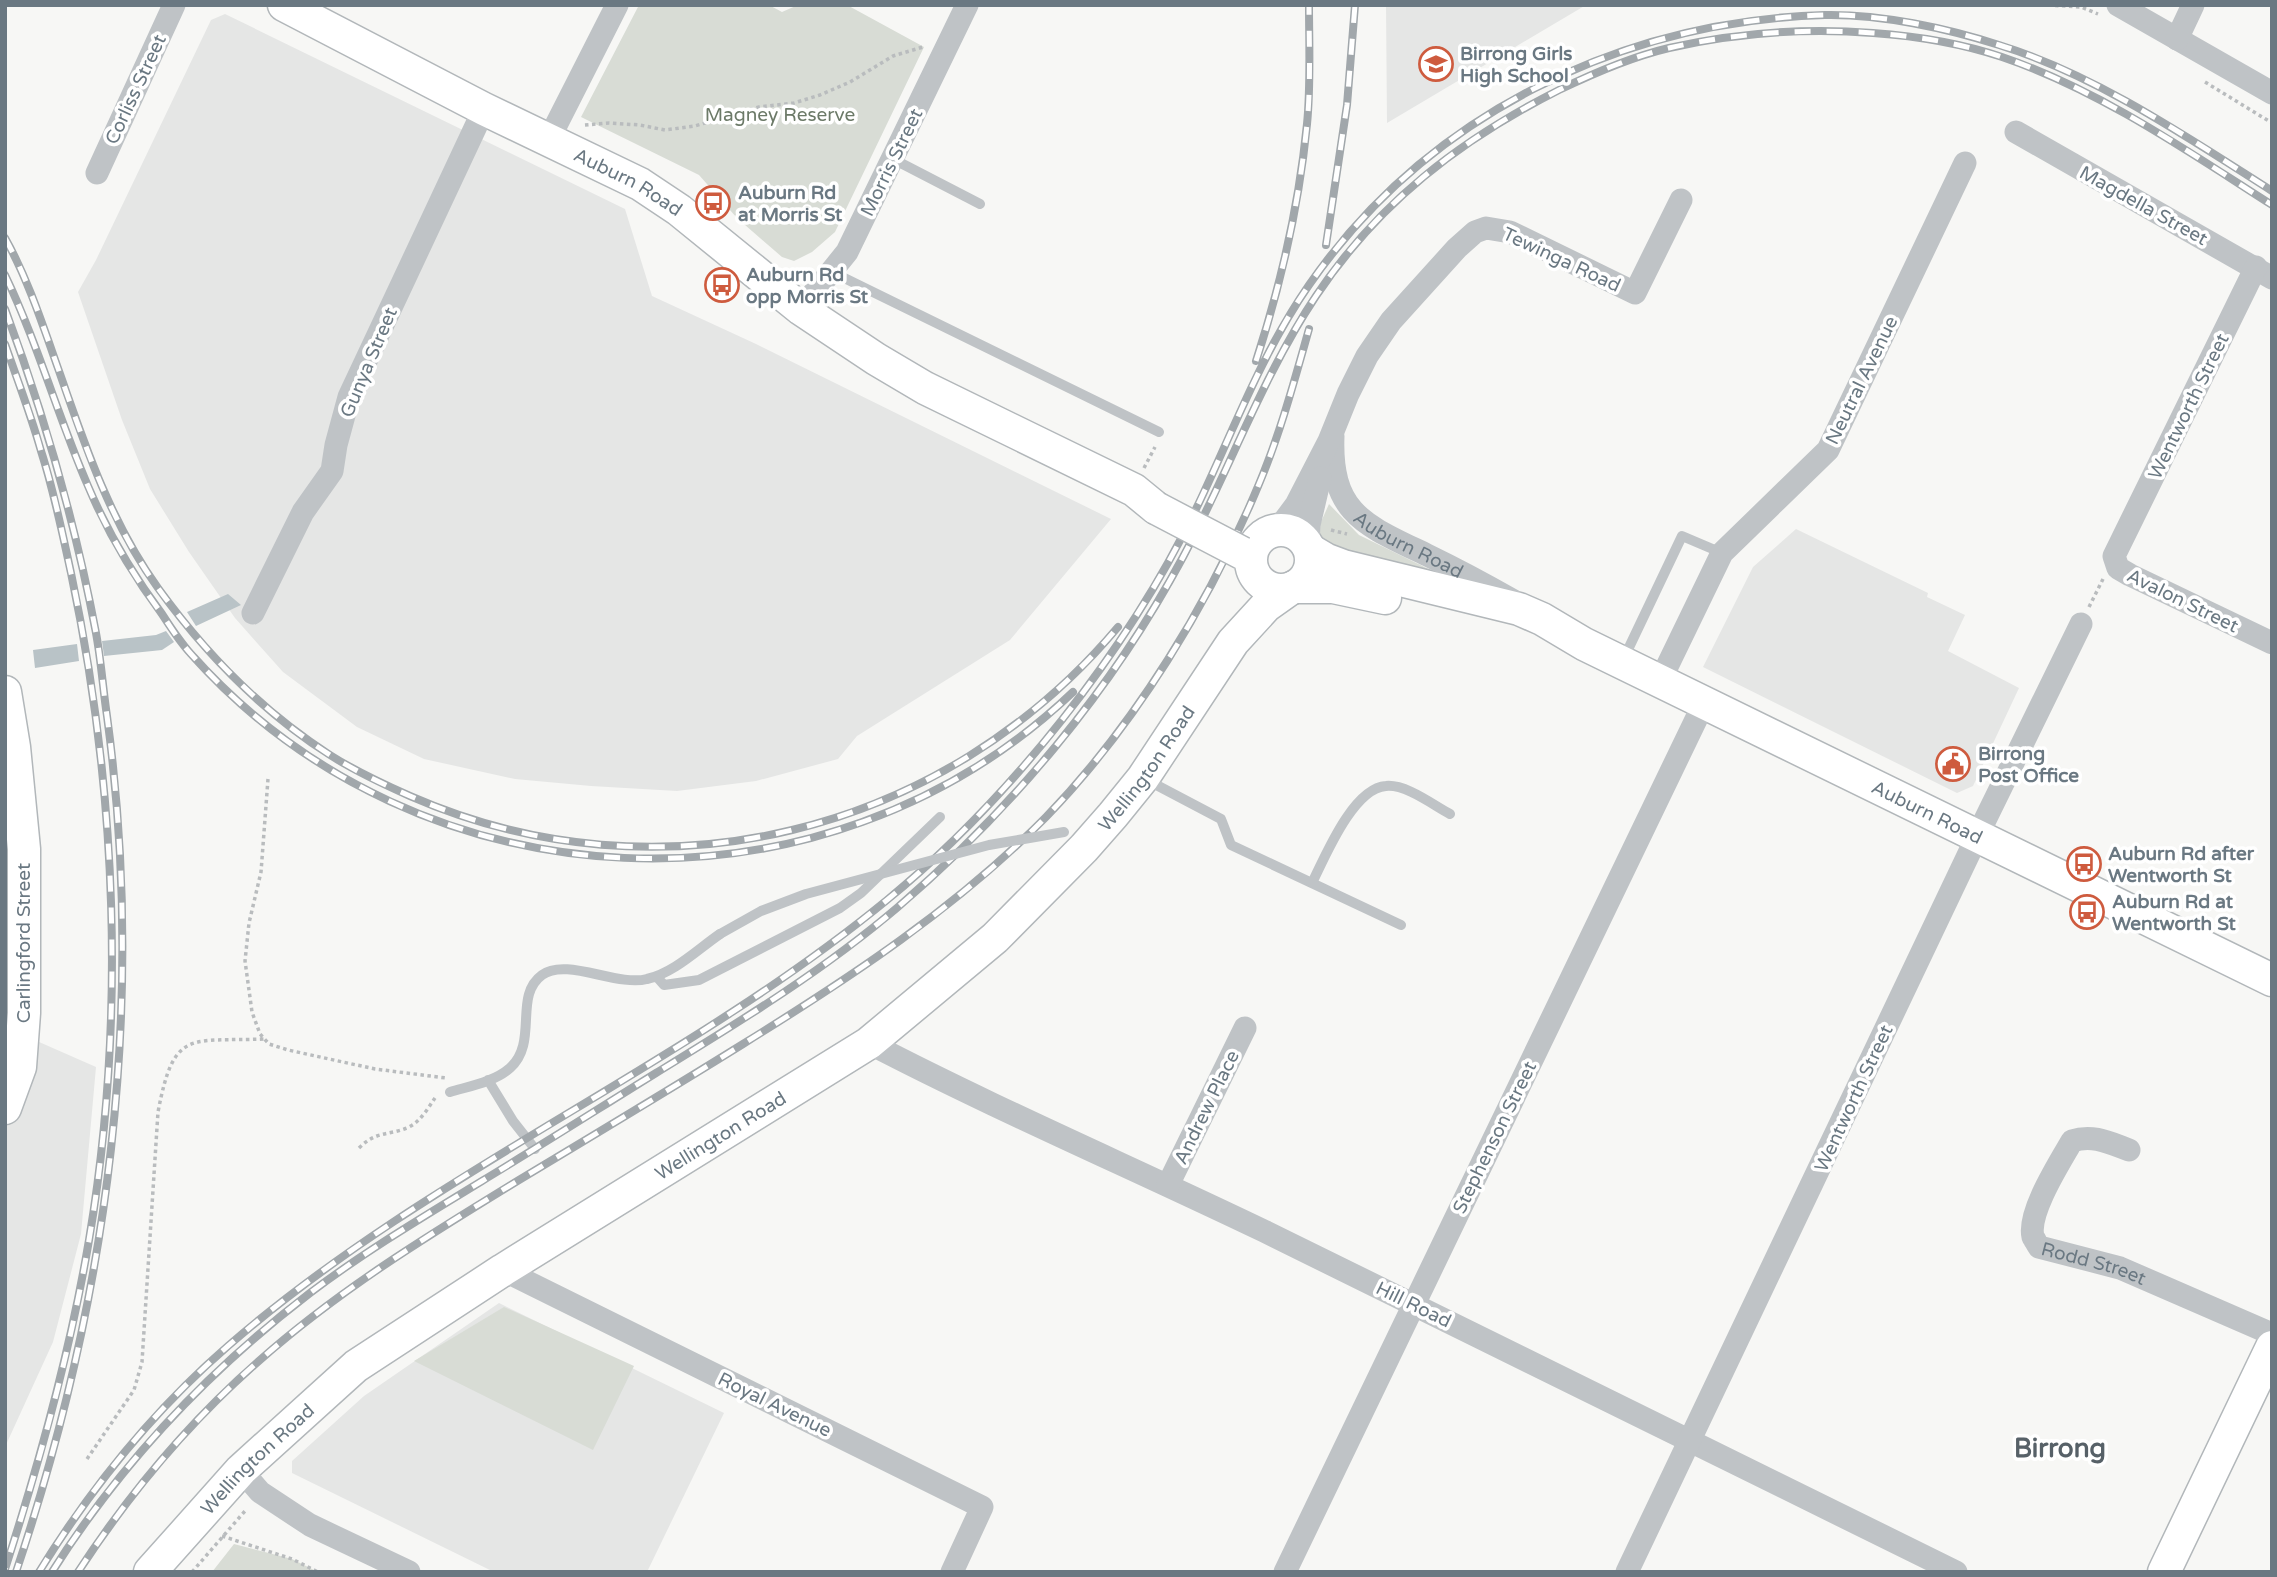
<svg xmlns="http://www.w3.org/2000/svg" width="2277" height="1577" viewBox="0 0 2277 1577" font-family="'Varela Round',sans-serif">
  <rect width="100%" height="100%" fill="#f7f7f5"/>
  <path fill="#e5e6e5" d="M1386,5H1586L1387,123Z
    M225,14L625,209L652,296L756,344L1111,519L1010,640L857,736L838,759L756,781L677,791L591,786L515,779L424,759L357,727L283,672L235,618L189,552L150,489L122,420L78,292L96,260L211,20Z
    M1796,529L1928,593L1927,597L1965,615L1948,651L2019,688L1973,786L1957,793L1703,667L1753,567Z
    M5,1027L96,1067L81,1234L53,1342L5,1447Z
    M499,1303L724,1413L647,1572H494L292,1473V1461L364,1396Z"/>
  <path fill="#d8dcd5" d="M639,5H769L782,12L798,5H847L924,47L835,232L812,252L794,261L782,257L737,218L699,175L581,117Z
    M1329,504L1359,535L1449,579L1333,554L1316,533Z
    M504,1307L634,1366L593,1450L414,1361Z
    M234,1544L292,1559L318,1572H212Z"/>
  <path fill="#b9c3c7" d="M228,594L241,605L196,626L187,612Z
    M166,631L174,642L162,650L104,656L102,641L156,635Z
    M77,644L79,661L35,668L33,650Z"/>
  <g fill="none" stroke-linecap="round" stroke-linejoin="round">
    <g stroke="#b2b7ba" stroke-width="35">
      <g id="secondary">
        <path id="s3" d="M284,5L484,109L640,184L679,210L801,309L876,359L925,388L1134,490L1156,508"/>
        <circle cx="1281" cy="560" r="30"/>
        <path id="s4" d="M1310,550L1327,560L1343,566L1519,609L1542,619L1584,644L2272,980"/>
        <path d="M1294,587H1333L1385,598"/>
        <path d="M5,692L14,747L24,849V1013L20,1067L5,1108"/>
        <path id="s5" d="M150,1572L241,1470L356,1366L503,1270L869,1043L995,938L1084,848L1113,815L1143,778L1233,642L1266,606L1290,589"/>
        <path d="M2164,1572L2272,1347"/>
      </g>
    </g>
    <path stroke="#b9bcbe" stroke-width="3.5" stroke-dasharray="3.5 3.5" stroke-linecap="butt" d="M2048,5L2081,7L2098,14
      M2205,82L2272,123
      M585,125L609,123L640,125L665,130L695,126L759,107L794,103L820,95L850,82L893,56L923,47
      M1144,468L1155,447
      M1331,530L1347,534
      M2089,607L2103,579
      M268,779L261,872L249,923L245,961L252,1012L260,1034L269,1044L288,1050L375,1069L446,1078
      M359,1148C377,1130 389,1136 409,1127C421,1121 428,1108 435,1098
      M87,1459L134,1390L142,1362L158,1112C174,1028 189,1042 265,1039
      M222,1536L292,1559L318,1572
      M192,1572L245,1511"/>
    <path stroke="#bfc3c6" stroke-width="10" d="M893,159L980,204
      M832,272L1159,432
      M1623,660L1682,536L1722,553
      M1145,779L1221,819L1231,845L1401,925
      M1312,883C1325,857 1353,788 1386,786C1406,784 1433,805 1450,814
      M657,977L664,985L699,980L840,908L861,893L940,817
      M488,1080L513,1121L535,1149
      M450,1092C470,1086 494,1082 510,1068C539,1042 513,996 542,975C566,957 617,987 647,979C674,973 698,949 720,934"/>
    <g stroke="#bfc3c6" stroke-width="23">
      <path d="M2118,5L2272,93"/>
      <path d="M2177,39L2193,5"/>
      <path d="M2016,132L2272,278"/>
      <path d="M549,139L617,5"/>
      <path d="M97,173L174,5"/>
      <path d="M2256,267L2114,556L2118,568L2130,575L2272,643"/>
      <path d="M801,309L847,252L967,5"/>
      <path id="s1" d="M1333,436C1330,514 1365,525 1427,555C1456,569 1484,584 1512,600"/>
      <path d="M1272,531L1284,521L1296,505L1329,441L1348,394L1367,356L1391,321L1457,248L1475,232L1486,228L1510,232L1635,293L1681,200"/>
      <path d="M1308,545L1309,525L1320,478"/>
      <path d="M253,613L303,512L332,471L336,445L349,397L484,109"/>
      <path d="M1660,681L1722,553L1828,450L1965,163"/>
      <path d="M869,1043C998,1110 1133,1168 1264,1231C1496,1343 1726,1458 1956,1572"/>
      <path id="s2" d="M2129,1150C2110,1143 2093,1134 2072,1141C2060,1162 2027,1213 2033,1237C2034,1238 2038,1246 2039,1247L2120,1268L2272,1334"/>
      <path d="M1168,1185L1245,1028"/>
      <path d="M503,1270L982,1507L952,1572"/>
      <path d="M241,1470L260,1492L310,1525L409,1572"/>
      <path d="M1285,1572L1704,703"/>
      <path d="M1627,1572L1984,822L2081,624"/>
    </g>
    <use href="#secondary" stroke="#fff" stroke-width="32"/>
    <g stroke="#a1a7ab" stroke-width="8">
      <path id="rail" d="M5,238C28,279 43,326 59,371C85,446 111,523 158,588C205,653 263,712 330,755C355,771 383,784 410,796C659,905 944,834 1118,627
        M1326,245L1347,105L1355,5
        M5,275C38,344 58,417 88,486C107,531 133,575 162,614C171,628 180,642 191,654C419,910 824,929 1073,692
        M5,309C44,414 75,522 96,633C101,660 103,689 107,716C146,1005 109,1296 16,1572
        M5,344C17,379 31,415 41,451C54,491 62,532 71,573C117,791 126,1020 89,1240C70,1353 40,1461 5,1569
        M1256,361C1281,284 1299,205 1307,124C1311,85 1309,44 1309,5
        M39,1572C91,1488 153,1411 228,1346C429,1171 681,1069 887,900C1009,800 1127,652 1196,509C1232,434 1261,354 1309,285C1427,115 1620,21 1825,15C1881,14 1946,28 1999,45C2096,75 2187,137 2272,191
        M52,1572C121,1463 208,1371 310,1293C364,1252 423,1217 482,1181C540,1146 598,1109 656,1073C739,1022 823,971 898,907C1012,809 1112,690 1183,557C1229,471 1262,377 1316,296C1379,202 1460,140 1559,90C1594,73 1631,57 1669,48C1735,33 1805,28 1873,33C1916,36 1960,43 2002,57C2099,90 2186,150 2272,205
        M78,1572C129,1494 190,1421 260,1360C339,1290 429,1235 519,1180C594,1135 669,1090 743,1044C851,977 956,908 1046,817C1135,725 1210,602 1259,484C1280,434 1294,382 1309,329"/>
    </g>
    <use href="#rail" stroke="#fff" stroke-width="5" stroke-dasharray="16" stroke-linecap="butt"/>
    <g stroke="#b2b7ba" stroke-width="35" stroke-linecap="butt">
      <path id="secondary-bridge" d="M1156,508L1242,553"/>
    </g>
    <path stroke="#bfc3c6" stroke-width="10" d="M720,934L761,911L806,894L989,845L1064,832"/>
    <use href="#secondary-bridge" stroke="#fff" stroke-width="32"/>
  </g>
  <defs>
    <g id="school-ring" transform="scale(1.75)"><circle r="9.5" fill="#fff" stroke="#ce5b3e" stroke-width="1.5"/><path d="M0-5L7-2L0 1L-7-2ZM-4 1L0 2.5L4 1V4Q0 6-4 4Z" fill="#ce5b3e"/></g>
    <g id="bus-ring" transform="scale(1.75)"><circle r="9.5" fill="#fff" stroke="#ce5b3e" stroke-width="1.5"/><path d="M-5-6H5V4H4V6H2V4H-2V6H-4V4H-5ZM-3.5-4V0h7V-4ZM-3.5 1.2v1.5H-2V1.2ZM2 1.2v1.5H3.5V1.2Z" fill="#ce5b3e"/></g>
    <g id="civic-ring" transform="scale(1.75)"><circle r="9.5" fill="#fff" stroke="#ce5b3e" stroke-width="1.5"/><path d="M-.6-6.5H3V-4.5H.6V-3L4-1V1h2V6H-6V1h2V-1L-.6-3ZM-1.2 2.5V6h2.4V2.5Z" fill="#ce5b3e"/></g>
  </defs>
  <g fill-rule="evenodd">
    <use href="#school-ring" x="1436" y="64"/>
    <use href="#bus-ring" x="713" y="203"/>
    <use href="#bus-ring" x="722" y="285"/>
    <use href="#civic-ring" x="1953" y="764"/>
    <use href="#bus-ring" x="2084" y="864"/>
    <use href="#bus-ring" x="2087" y="912"/>
  </g>
  <g text-anchor="middle" stroke-width="7" stroke-linejoin="round" paint-order="stroke">
    <g font-size="19" font-weight="bold" fill="#6a7882" stroke="#fff" text-anchor="start">
      <text x="1460" y="60">Birrong Girls<tspan x="1460" dy="22">High School</tspan></text>
      <text x="738" y="199">Auburn Rd<tspan x="738" dy="22">at Morris St</tspan></text>
      <text x="746" y="281">Auburn Rd<tspan x="746" dy="22">opp Morris St</tspan></text>
      <text x="1978" y="760">Birrong<tspan x="1978" dy="22">Post Office</tspan></text>
      <text x="2108" y="860">Auburn Rd after<tspan x="2108" dy="22">Wentworth St</tspan></text>
      <text x="2112" y="908">Auburn Rd at<tspan x="2112" dy="22">Wentworth St</tspan></text>
    </g>
    <g font-size="19" fill="#6a7882" stroke="#fff">
      <text transform="translate(135 89) rotate(-65)" y="7">Corliss Street</text>
      <text transform="translate(891 162) rotate(-64)" y="7">Morris Street</text>
      <text dy="7" stroke="none"><textPath href="#s3" startOffset="387">Auburn Road</textPath></text>
      <text transform="translate(2144 205) rotate(29)" y="7">Magdella Street</text>
      <text transform="translate(1562 259) rotate(25)" y="7">Tewinga Road</text>
      <text transform="translate(368 362) rotate(-67)" y="7">Gunya Street</text>
      <text transform="translate(1861 380) rotate(-64)" y="7">Neutral Avenue</text>
      <text transform="translate(2188 406) rotate(-64)" y="7">Wentworth Street</text>
      <text dy="7" stroke="none"><textPath href="#s1" startOffset="145">Auburn Road</textPath></text>
      <text transform="translate(2183 600) rotate(26)" y="7">Avalon Street</text>
      <text dy="7" stroke="none"><textPath href="#s5" startOffset="1290">Wellington Road</textPath></text>
      <text dy="7" stroke="none"><textPath href="#s4" startOffset="674">Auburn Road</textPath></text>
      <text transform="translate(23 943) rotate(-90)" y="7">Carlingford Street</text>
      <text transform="translate(1853 1098) rotate(-65)" y="7">Wentworth Street</text>
      <text transform="translate(1206 1107) rotate(-64)" y="7">Andrew Place</text>
      <text dy="7" stroke="none"><textPath href="#s5" startOffset="723">Wellington Road</textPath></text>
      <text transform="translate(1494 1137) rotate(-64)" y="7">Stephenson Street</text>
      <text dy="7" stroke="none"><textPath href="#s2" startOffset="233">Rodd Street</textPath></text>
      <text transform="translate(1414 1304) rotate(26)" y="7">Hill Road</text>
      <text transform="translate(775 1404) rotate(26)" y="7">Royal Avenue</text>
      <text dy="7" stroke="none"><textPath href="#s5" startOffset="156">Wellington Road</textPath></text>
    </g>
    <g font-size="19" fill="#6c7a68" stroke="#fff">
      <text x="780" y="121">Magney Reserve</text>
    </g>
    <g font-size="26" font-weight="bold" fill="#576168" stroke="#fff">
      <text x="2060" y="1457">Birrong</text>
    </g>
  </g>
  <rect width="2277" height="1577" fill="none" stroke="#6a7882" stroke-width="14"/>
</svg>
